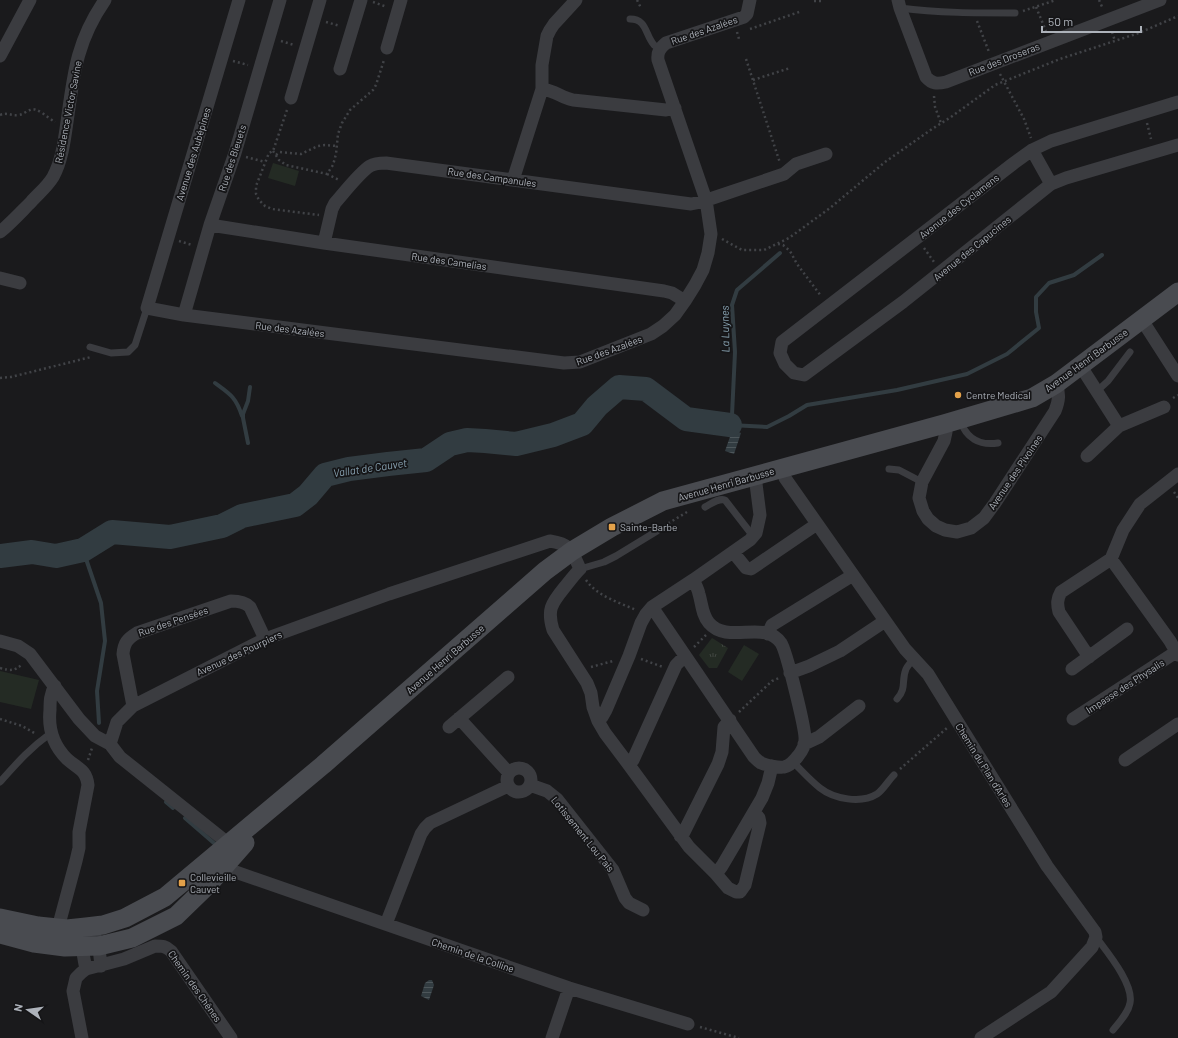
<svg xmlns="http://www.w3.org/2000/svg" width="1178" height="1038" viewBox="0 0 1178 1038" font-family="Barlow,sans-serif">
  <defs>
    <pattern id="park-tufts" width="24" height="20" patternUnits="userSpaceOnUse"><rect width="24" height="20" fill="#242b24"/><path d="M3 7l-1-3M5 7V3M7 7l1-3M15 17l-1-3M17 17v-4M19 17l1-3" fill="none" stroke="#414742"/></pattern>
    <pattern id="water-rules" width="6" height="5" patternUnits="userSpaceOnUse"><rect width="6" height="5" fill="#323c41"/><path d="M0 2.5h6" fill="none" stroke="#4d565a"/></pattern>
  </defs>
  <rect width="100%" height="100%" fill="#1a1a1c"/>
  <path fill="url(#park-tufts)" d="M712,638L728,648L717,668H709L699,655Z"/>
  <path fill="#242b24" d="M273,163L299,171L295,186L268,178Z
    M744,645L759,654L742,681L728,672Z
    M0,671L39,680L31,709L0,702Z"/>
  <path fill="url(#water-rules)" d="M732,431L741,433L734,454L725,451Z
    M429,980H432L434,985L429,1000L421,996L425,983Z"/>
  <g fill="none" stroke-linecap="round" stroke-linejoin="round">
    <path stroke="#323c41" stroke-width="4" d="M780,253L737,290L732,305L735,352L732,415L730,425L767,427L789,416L807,405L897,390L967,374L1007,354L1039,328L1036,312V297L1049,283L1074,275L1102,255
      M215,383C230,394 236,397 242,416
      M248,443L243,418V414L248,401L250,387
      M83,550L101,603L105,641L97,691L99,723
      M166,802L173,808
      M185,818L215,844"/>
    <path stroke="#323c41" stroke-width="24" d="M0,556L32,552L56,556L83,550L112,532L170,537L222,526L242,516L295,505L308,495L325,475L349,469L388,464L426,460L450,444L467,440L485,441L516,444L553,435L582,424L597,406L619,387L646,389L686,419L730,425"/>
    <path stroke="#414347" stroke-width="2.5" stroke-dasharray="2 3" stroke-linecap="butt" d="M637,0L641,8
      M1099,0L1103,9
      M814,1H821L822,0
      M373,2L387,7
      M1036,7L1046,31
      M1023,11L1056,0
      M977,21L989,52
      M326,22L340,26
      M750,29L802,11
      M737,32L739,39
      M1112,32L1115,41
      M281,41L294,45
      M746,59L780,163
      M233,61L248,65
      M1000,74L1024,119L1031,138
      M753,80L790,68
      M934,96L935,107L941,123
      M287,110L273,151L269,153L267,158L256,186V194L259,200L265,206L272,209L319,215
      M0,115C8,112 11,116 18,115C23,115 26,111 30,110C36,106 48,118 55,122
      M1147,123L1151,139
      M273,151L279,160L286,165L327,174L333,165L336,154L338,134L342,123L350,110L373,90L376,85L384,60
      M276,155L280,152L301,154L318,146L325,145L337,146
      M246,157L265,162
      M327,174L339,180
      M722,239L742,250H764L789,238L830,208L885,162L932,129L951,117L995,85L1060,59L1139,33L1178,16
      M179,241L192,245
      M778,244L783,245L790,251L797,264L821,296
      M924,248L934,262
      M0,378L11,377L91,357
      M1173,398L1178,395
      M1174,492L1178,498
      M664,526L687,512
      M586,580C597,596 618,602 636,610
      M694,647L706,635
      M641,659L663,667
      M591,667L613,661
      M0,668C11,671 14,671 23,664
      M739,712L772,681L779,678
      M0,719L22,726L36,734
      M88,760L92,748
      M900,769L947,728
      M700,1027L739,1038"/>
    <path stroke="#3b3c40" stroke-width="7" d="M900,8C938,13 977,13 1015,13
      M630,19C647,19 645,35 654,45C656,47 658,47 660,49
      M90,347L111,353L128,352L135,345L147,308
      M1097,391L1108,381L1130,352
      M960,420C966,438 979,446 998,443
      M889,469L899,470L922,482
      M705,507C711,504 718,498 725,500L753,536
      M580,569L604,562L616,556L657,531
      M897,699C907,688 901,681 906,669C908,665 911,662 914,659
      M793,762C802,771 811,781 820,788C834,799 861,804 877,794C883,790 888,781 894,775
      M0,782C17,763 30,748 51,733
      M1096,937C1107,952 1134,984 1130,1003C1128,1014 1119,1022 1113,1030"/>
    <path stroke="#3b3c40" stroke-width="13" d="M239,0L147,308L184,315L564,363L580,362L651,334L663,326L675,315L685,301L695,285L703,270L708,253L711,234L706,200L658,60C657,52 660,48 666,43L744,17L747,14L750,0
      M898,0L900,8L926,77C932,84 937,84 946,82L1160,0
      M387,48L401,0
      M0,56L30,0
      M340,69L361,0
      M542,89C555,91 561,97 573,100L666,110L675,108
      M291,98L320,0
      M1178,102L1051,141L1032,150L1014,163L782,342L780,353L785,364L794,373L804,375L903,302L1051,184L1066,178L1178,145
      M1032,150L1051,184
      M513,180L542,89V65L547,36L550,30L554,24L576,0
      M210,225L324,243L664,291L672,293L685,301
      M0,232C11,223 21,212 31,202C38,194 47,187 53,177C63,159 65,135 68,115C74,70 78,39 105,0
      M324,243L332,209L335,203C343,194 360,172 370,166C375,163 380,163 386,163L691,204L701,202L784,174L796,164L826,154
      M0,278L20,283
      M184,315L210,225L235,153L280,0
      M1142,320L1178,376
      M1080,365L1119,426
      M944,424L946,432L944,441L922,482L919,498L923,511L928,519L936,526L945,530L957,532L971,528L984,518L995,503L1055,411C1059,401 1060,394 1056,384
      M1087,456L1119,426L1164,407
      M783,468L785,478L905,649L928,674L1047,866L1095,932L1096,937L1092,947L1051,992L981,1038
      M1178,474L1140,504L1123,530L1111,559L1170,641L1178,655
      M733,552L746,568L751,569L817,524
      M652,607L754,757C756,759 758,761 761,763C765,765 779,768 784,767C790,766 795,760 798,756C802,751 805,746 805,740C806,730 786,650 781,643C765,619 728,645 709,623C702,615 702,604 699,594C698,589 696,585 693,580
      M768,634L772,625L853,575
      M0,641L18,646L30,654L79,719L95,736L110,744
      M1089,657L1059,612C1057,604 1057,599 1061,592L1111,559
      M1072,669L1127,629
      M790,673L809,666L840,651L885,621
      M55,686C50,694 50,702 50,710C48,729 54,746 67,759C78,769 86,769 88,785L79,832V848L76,861L58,928
      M133,706L123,654C124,643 127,639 137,633L231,601C239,601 245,602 250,607L265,639
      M459,718L509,773
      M1073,719L1176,652
      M598,721L602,717L606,710L629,656L641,623L646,614L652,607L693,580L750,540L756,533L760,515L755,476
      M449,727L508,677
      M804,744L819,737L859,706
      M1125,760L1178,724
      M629,765L633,760L676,665L685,656
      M507 780a12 12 0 1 1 24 0a12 12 0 1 1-24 0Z
      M530,785L547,791L557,799L613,870L625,898L629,903L643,910
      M680,836L684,832L718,764L722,752L724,727L730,720
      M234,850L224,840L120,757L110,744L117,722L133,706L265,639L389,594L550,541C571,544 572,551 580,569C574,575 569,582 564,588C551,604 547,610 553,630L587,683L591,693L593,707L598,721L605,733L629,765L689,847L716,874L728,888L736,892H740L745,885L760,823L759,818L754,812
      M219,862L227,869L569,988L688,1024
      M716,874L722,866L762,798L768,783L772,766
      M386,924L421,834L425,828L430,823L508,786
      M86,969C83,955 80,942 86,927C100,937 99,950 101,966
      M82,1038L73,991L76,978L81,973L86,969L124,959L155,946C162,946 166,946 171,951L231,1038
      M552,1038L569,988"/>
    <path stroke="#494b50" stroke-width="19" d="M0,918L38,926L67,929L86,927L103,925L125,918L165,897L323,765L545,571L572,551L612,527L663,501L944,424L1032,398L1056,384L1178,292
      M0,934L34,943L65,947L99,946L132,938L176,916L209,884L245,843"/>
  </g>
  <g fill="#e3a14a" stroke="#151517" stroke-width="1.5">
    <circle cx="958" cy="395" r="4"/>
    <rect x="608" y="523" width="8" height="8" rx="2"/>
    <rect x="178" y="879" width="8" height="8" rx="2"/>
  </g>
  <g text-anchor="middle" stroke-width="3.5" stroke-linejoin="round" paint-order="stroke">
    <g font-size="10" fill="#adb2ba" stroke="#151517">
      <text transform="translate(704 30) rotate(-19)" y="4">Rue des Azalées</text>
      <text transform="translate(1004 59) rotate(-21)" y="4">Rue des Droseras</text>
      <text transform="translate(68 112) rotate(-79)" y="4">Résidence Victor Savine</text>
      <text transform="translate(193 154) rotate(-73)" y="4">Avenue des Aubépines</text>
      <text transform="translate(232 158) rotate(-72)" y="4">Rue des Bleuets</text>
      <text transform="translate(492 177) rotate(8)" y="4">Rue des Campanules</text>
      <text transform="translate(959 206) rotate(-38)" y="4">Avenue des Cyclamens</text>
      <text transform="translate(972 248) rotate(-39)" y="4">Avenue des Capucines</text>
      <text transform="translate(449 261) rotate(8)" y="4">Rue des Camelias</text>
      <text transform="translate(290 329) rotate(7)" y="4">Rue des Azalées</text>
      <text transform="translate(609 350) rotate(-20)" y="4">Rue des Azalées</text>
      <text transform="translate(1086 360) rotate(-36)" y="4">Avenue Henri Barbusse</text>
      <text transform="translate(1015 472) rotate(-56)" y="4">Avenue des Pivoines</text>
      <text transform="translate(726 484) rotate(-16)" y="4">Avenue Henri Barbusse</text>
      <text transform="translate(173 621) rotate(-19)" y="4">Rue des Pensées</text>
      <text transform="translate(239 653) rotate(-25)" y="4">Avenue des Pourpiers</text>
      <text transform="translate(445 659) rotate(-41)" y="4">Avenue Henri Barbusse</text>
      <text transform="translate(1125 686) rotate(-33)" y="4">Impasse des Physalis</text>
      <text transform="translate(984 765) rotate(58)" y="4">Chemin du Plan d'Arles</text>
      <text transform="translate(583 834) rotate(51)" y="4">Lotissement Lou Pais</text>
      <text transform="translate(473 955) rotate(19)" y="4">Chemin de la Colline</text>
      <text transform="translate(195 986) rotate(55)" y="4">Chemin des Chênes</text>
    </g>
    <g font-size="10" fill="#adb2ba" stroke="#151517" text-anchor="start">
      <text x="966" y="399">Centre Medical</text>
      <text x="620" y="531">Sainte-Barbe</text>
      <text x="190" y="881">Collevieille<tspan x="190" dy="12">Cauvet</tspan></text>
    </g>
    <g font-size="11" font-style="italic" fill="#88a2b1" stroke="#151517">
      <text transform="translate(725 329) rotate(-91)" y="4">La Luynes</text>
      <text transform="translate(370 468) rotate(-8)" y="4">Vallat de Cauvet</text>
    </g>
  </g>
  <g transform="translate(28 1010) rotate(283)" stroke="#151517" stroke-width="3" paint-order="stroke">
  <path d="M0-3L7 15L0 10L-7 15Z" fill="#adb2ba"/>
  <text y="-6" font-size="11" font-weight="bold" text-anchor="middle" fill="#adb2ba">N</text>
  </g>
  <path d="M1042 26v6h99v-6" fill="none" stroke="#adb2ba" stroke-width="2"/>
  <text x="1048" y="26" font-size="12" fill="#adb2ba" stroke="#151517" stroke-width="3" paint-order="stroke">50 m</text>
</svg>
